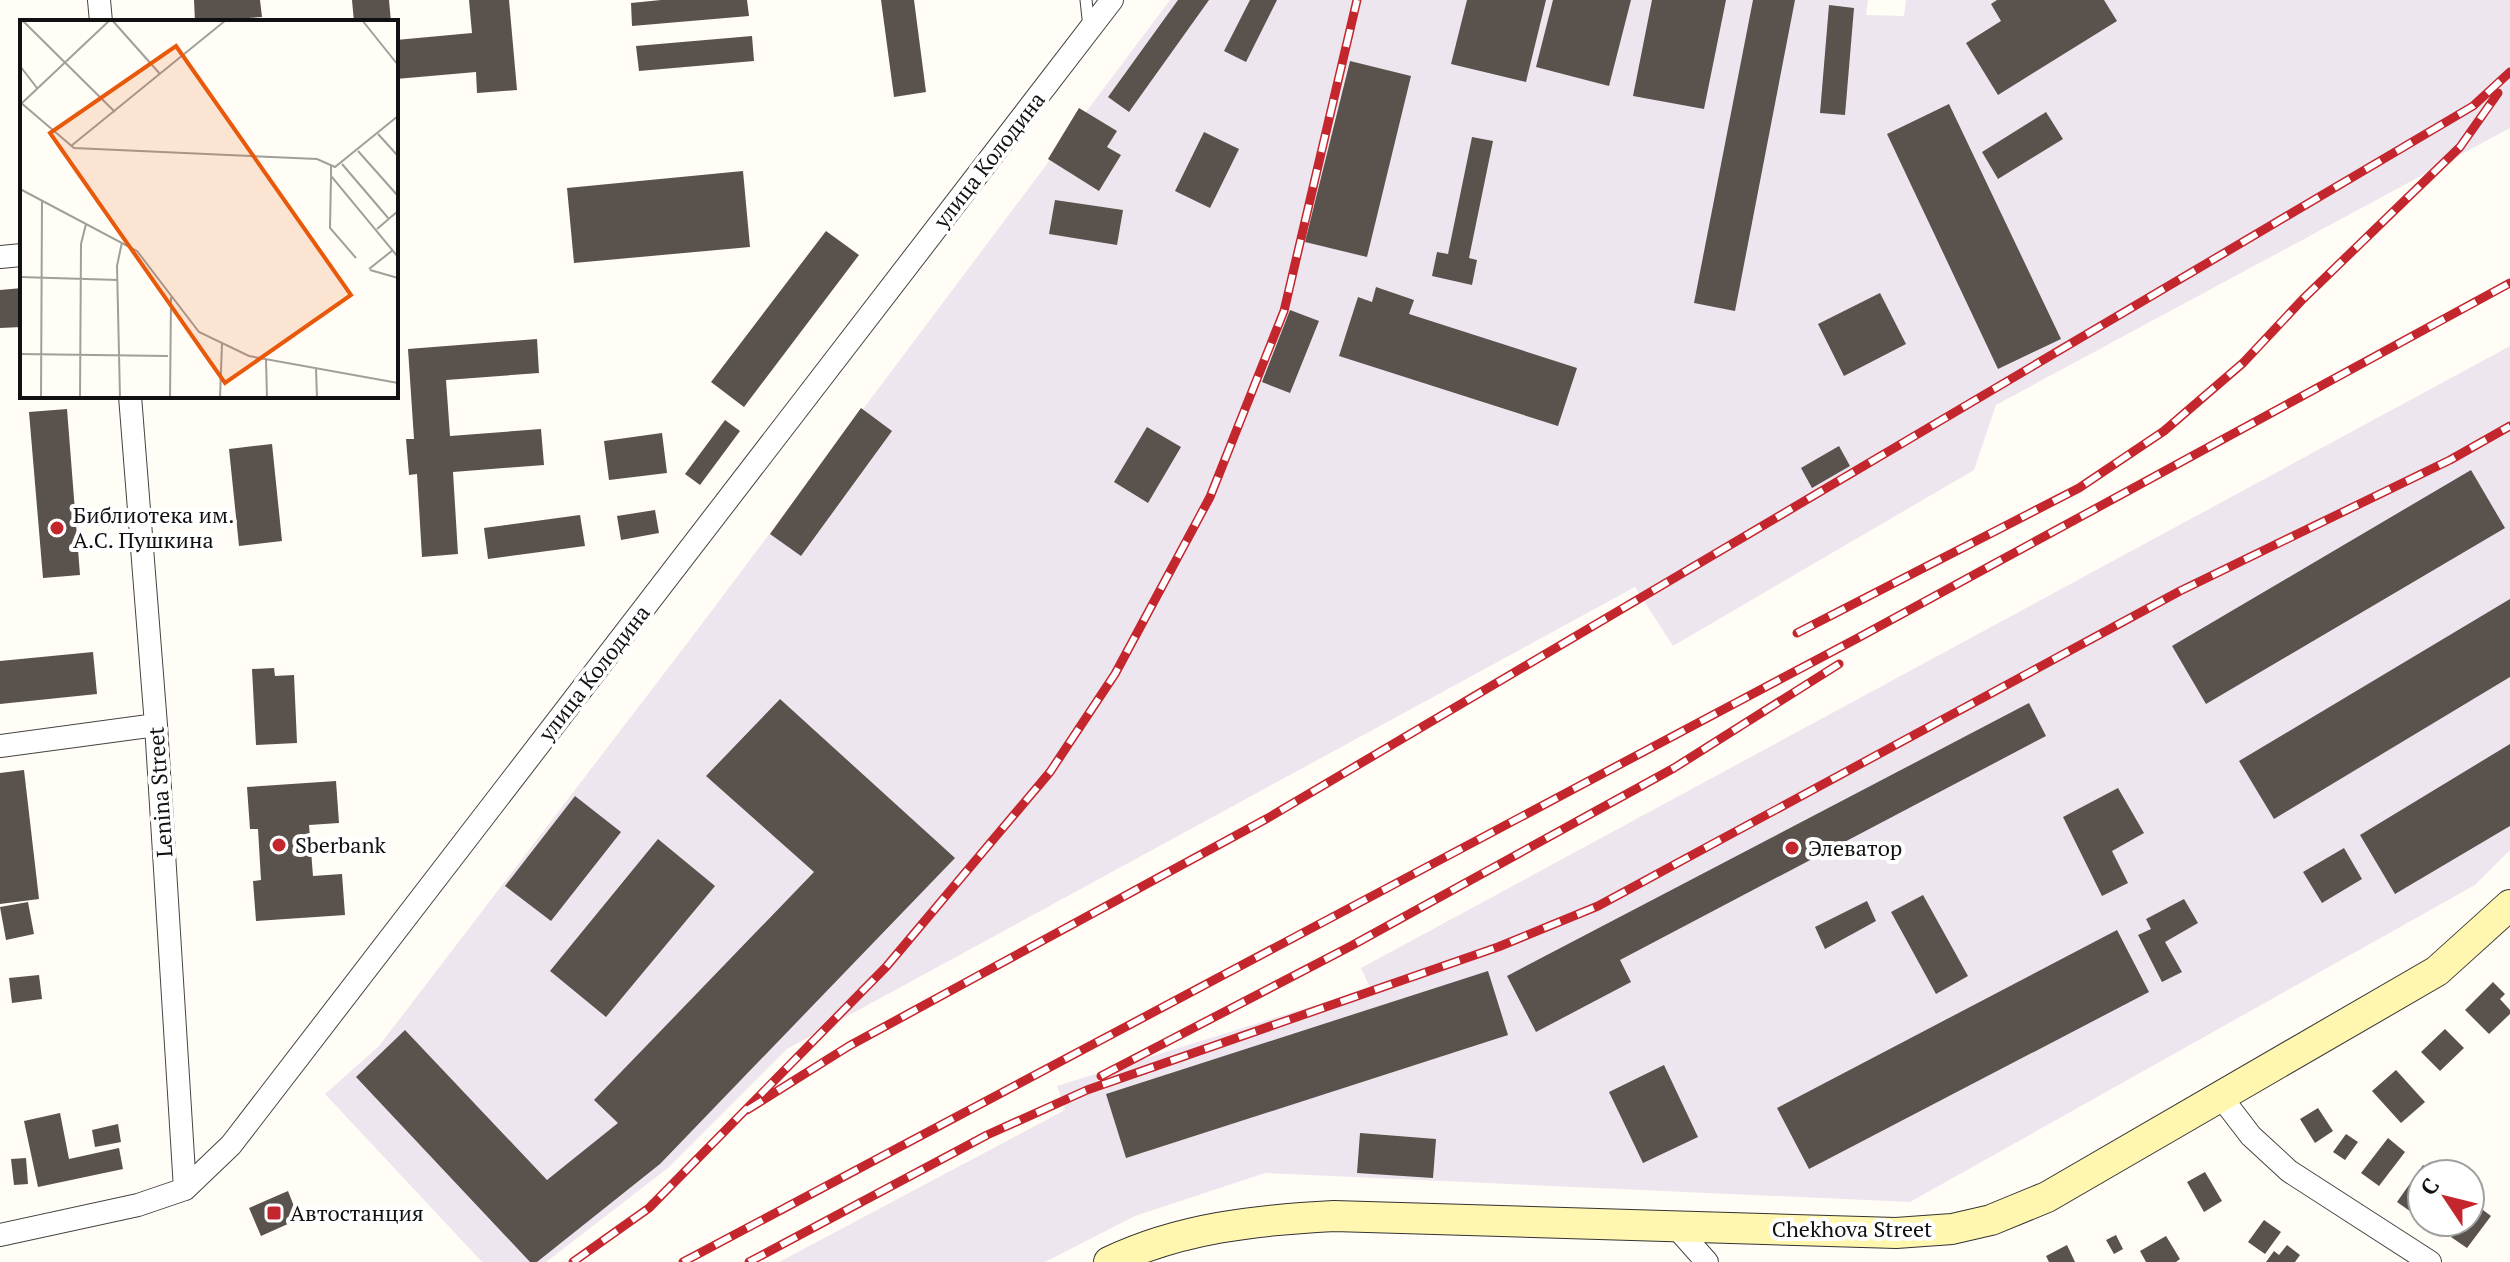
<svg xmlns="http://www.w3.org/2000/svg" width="2510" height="1262" viewBox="0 0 2510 1262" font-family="'PT Serif',serif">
  <rect width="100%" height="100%" fill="#fffdf5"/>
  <path fill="#eee6ef" d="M1170,0H1868L1866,15L1904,16L1906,0H2510V128L1996,405L1974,470L1673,646L1635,587L787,1049L668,1168L546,1262H482L325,1094L379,1046L695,633Z
    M2510,346V850L2475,885L1910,1202L1265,1173L1135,1216L1045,1262H779L1065,1110L1057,1086L1370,988L1361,968Z"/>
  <path fill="#5a524d" d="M194,0H260L262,17L248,18L249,22H195Z
    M352,0H389L391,22H354Z
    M469,0H509L517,90L477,93L476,72L396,79V40L472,33Z
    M661,0H747L749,16L632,26L631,3Z
    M881,0H914L926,92L894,97Z
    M1178,0H1209L1129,112L1108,97Z
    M1250,0H1277L1246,62L1224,51Z
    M1467,0H1546L1526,82L1451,64Z
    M1553,0H1631L1609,86L1536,67Z
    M1652,0H1726L1704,109L1633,96Z
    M1753,0H1795L1735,311L1694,303Z
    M1997,0H2104L2117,21L1998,95L1966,43L2001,21L1991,4Z
    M1829,5L1854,8L1845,115L1820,113Z
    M752,36L754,61L639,71L636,46Z
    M1350,61L1411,76L1367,257L1305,242Z
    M1949,104L2061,339L1998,369L1887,134Z
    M1079,108L1117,131L1107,147L1121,155L1099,191L1048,159Z
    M2046,112L2063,139L1998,179L1982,152Z
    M1204,132L1239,149L1210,208L1175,191Z
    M1472,137L1493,141L1469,258L1477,260L1472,285L1432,276L1437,252L1448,254Z
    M743,171L750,247L574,263L567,188Z
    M1055,200L1123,210L1117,245L1049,234Z
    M826,231L859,255L744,407L711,382Z
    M1376,287L1414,300L1409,314L1577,368L1558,426L1339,356L1358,297L1372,302Z
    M22,288V327L0,328V290Z
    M1880,293L1906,344L1844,376L1818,324Z
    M1290,310L1319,321L1290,393L1262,382Z
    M537,339L539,373L446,380L450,436L541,429L544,465L453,472L458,554L422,557L417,474L409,475L406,439H414L408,349Z
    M861,408L892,431L801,556L770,534Z
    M67,409L80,575L43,578L29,412Z
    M725,420L740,431L700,485L685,474Z
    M1147,427L1181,447L1148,503L1114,482Z
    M662,433L667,473L609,480L604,441Z
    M272,444L282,541L239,546L229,449Z
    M1839,446L1850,466L1812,488L1801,468Z
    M2471,470L2505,528L2206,704L2172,646Z
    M655,510L659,533L621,540L617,516Z
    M580,515L585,546L488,559L484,528Z
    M2510,599V677L2274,819L2239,761Z
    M93,652L97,694L0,704V661Z
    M274,668L275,676L294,675L297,743L256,745L252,669Z
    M780,699L955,858L660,1164L537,1262H530L356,1077L405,1030L547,1180L618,1123L594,1100L814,872L706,776Z
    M2029,703L2046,736L1620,960L1631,982L1536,1032L1507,976Z
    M2510,744V826L2395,894L2360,835Z
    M24,770L39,899L0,904V773Z
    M336,781L339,823L309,825L313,876L342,874L345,915L256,921L253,881L261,880L258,829H250L247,787Z
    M2118,788L2144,833L2112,851L2128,883L2102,896L2063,817Z
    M575,796L621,832L551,921L505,886Z
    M658,839L715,886L606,1017L550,971Z
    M2344,848L2362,879L2322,903L2303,872Z
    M1923,895L1968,976L1936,994L1891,912Z
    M2184,899L2198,923L2165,942L2182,972L2162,982L2138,935L2151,929L2146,919Z
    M1867,901L1876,921L1825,949L1815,927Z
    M28,902L34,934L6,940L0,907Z
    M2117,930L2149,992L1809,1169L1777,1108Z
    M1488,971L1508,1035L1126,1158L1106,1094Z
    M39,975L42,999L12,1003L9,978Z
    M2493,982L2505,994L2500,999L2510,1010V1014L2489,1034L2465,1010Z
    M2445,1029L2464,1048L2440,1071L2421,1052Z
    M1664,1065L1698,1137L1643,1163L1609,1092Z
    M2396,1070L2425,1102L2401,1123L2372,1091Z
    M2318,1108L2333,1131L2315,1143L2300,1119Z
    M60,1113L69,1159L119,1148L123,1169L38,1187L24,1121Z
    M118,1124L121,1142L95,1147L92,1130Z
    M1360,1133L1436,1139L1433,1178L1357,1173Z
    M2346,1134L2358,1142L2345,1160L2333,1152Z
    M2388,1138L2405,1152L2379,1186L2361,1173Z
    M26,1158L28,1184L14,1185L11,1159Z
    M2423,1165L2436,1174H2422V1203L2414,1214L2397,1202Z
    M2205,1172L2222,1201L2204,1212L2187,1182Z
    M288,1191L299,1219L261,1236L249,1208Z
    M2475,1204L2491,1216L2467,1248L2451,1237L2462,1222H2470V1211Z
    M2264,1220L2281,1232L2265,1254L2248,1242Z
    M2116,1235L2123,1249L2114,1254L2106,1240Z
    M2166,1236L2180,1259L2176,1262H2146L2140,1251Z
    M2067,1245L2075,1262H2049L2046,1256Z
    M2287,1245L2300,1255L2295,1262H2266L2274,1251L2279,1255Z"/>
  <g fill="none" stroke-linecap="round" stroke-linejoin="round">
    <g stroke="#444" stroke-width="13">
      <path id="service" d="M1086,0L1089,28"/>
    </g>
    <g stroke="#444" stroke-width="24">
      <path id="minor" d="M99,0L101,22
        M0,257L22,255
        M130,396L156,725L185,1189
        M0,746L156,725
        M2221,1097L2251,1136L2289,1171L2430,1262
        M1674,1225L1707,1262
        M0,1235L138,1205L185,1189L231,1145L1112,0"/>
    </g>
    <g stroke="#333" stroke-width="32">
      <path id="secondary" d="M1109,1262C1180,1228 1256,1220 1334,1216L1896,1233L1952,1229L1991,1220L2047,1197L2437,971L2510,905"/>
    </g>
    <use href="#service" stroke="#fff" stroke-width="11"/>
    <use href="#minor" stroke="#fff" stroke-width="22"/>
    <use href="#secondary" stroke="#fff6b0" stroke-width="30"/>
    <g stroke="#c4262e" stroke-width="9">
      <path id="rail" d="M1797,633L2079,488L2164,431L2243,363L2303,299L2460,147L2498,93
        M1101,1076L1351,946L1674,768L1839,664
        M747,1110L849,1046L1268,818L2473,106L2510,72
        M573,1262L649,1208L886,967L1050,772L1115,674L1210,497L1284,311L1357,0
        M683,1262L1856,639L2510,283
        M749,1262L987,1135L1087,1090L1498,947L1598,906L2180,591L2450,460L2510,426"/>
    </g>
    <use href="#rail" stroke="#fff" stroke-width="6" stroke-dasharray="18" stroke-linecap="butt"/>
  </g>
  <g fill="#c4262e" stroke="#fff" stroke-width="3">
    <circle cx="57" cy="528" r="8"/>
    <circle cx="279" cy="845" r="8"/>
    <circle cx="1792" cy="848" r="8"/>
    <rect x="266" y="1205" width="16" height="16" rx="4"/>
  </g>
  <g text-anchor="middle" stroke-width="8" stroke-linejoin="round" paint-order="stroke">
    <g font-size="22" fill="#111" stroke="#fff">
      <text transform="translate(989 160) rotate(-52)" y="8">улица Колодина</text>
      <text transform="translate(594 673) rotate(-52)" y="8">улица Колодина</text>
      <text transform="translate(160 792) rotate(-94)" y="8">Lenina Street</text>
      <text x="1852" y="1237">Chekhova Street</text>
    </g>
    <g font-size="22" fill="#111" stroke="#fff" text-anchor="start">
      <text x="73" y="523">Библиотека им.<tspan x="73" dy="25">А.С. Пушкина</tspan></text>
      <text x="295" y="853">Sberbank</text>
      <text x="1808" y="856">Элеватор</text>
      <text x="290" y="1221">Автостанция</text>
    </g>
  </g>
  <g transform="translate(20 20)">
    <rect width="378" height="378" fill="#fffdf5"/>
    <path fill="none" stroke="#a09f9a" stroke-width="2" d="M2,0L95,92M92,0L140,54M342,0L378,45M0,46L17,68M0,82L54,128L297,139L315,147L378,96M2,83L90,0M358,114L378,136M51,126L206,0M338,131L378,176M322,144L369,199M311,145V156L378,237M311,157L310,208L336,238M0,169L117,231L179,312L229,336L378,363M357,209L378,191M349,249L373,230M350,250L378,258M0,257L98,260M0,334L148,336M246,339L247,378M296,349L297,378M21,378L22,181M60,378L61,224L66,204M100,378L97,246L102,222M150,378L151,277M200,378L202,323"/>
    <path fill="#e8590c" fill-opacity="0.15" stroke="#e8590c" stroke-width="4" d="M156,26L331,275L205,363L30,113Z"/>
    <rect width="378" height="378" fill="none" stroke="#111" stroke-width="4"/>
  </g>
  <g transform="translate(2446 1198) rotate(305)"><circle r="38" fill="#ffffff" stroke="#a0a0a0" stroke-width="2"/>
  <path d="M0-6L14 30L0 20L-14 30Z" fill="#c4262e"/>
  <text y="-12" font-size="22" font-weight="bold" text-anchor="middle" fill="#111111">С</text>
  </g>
</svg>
